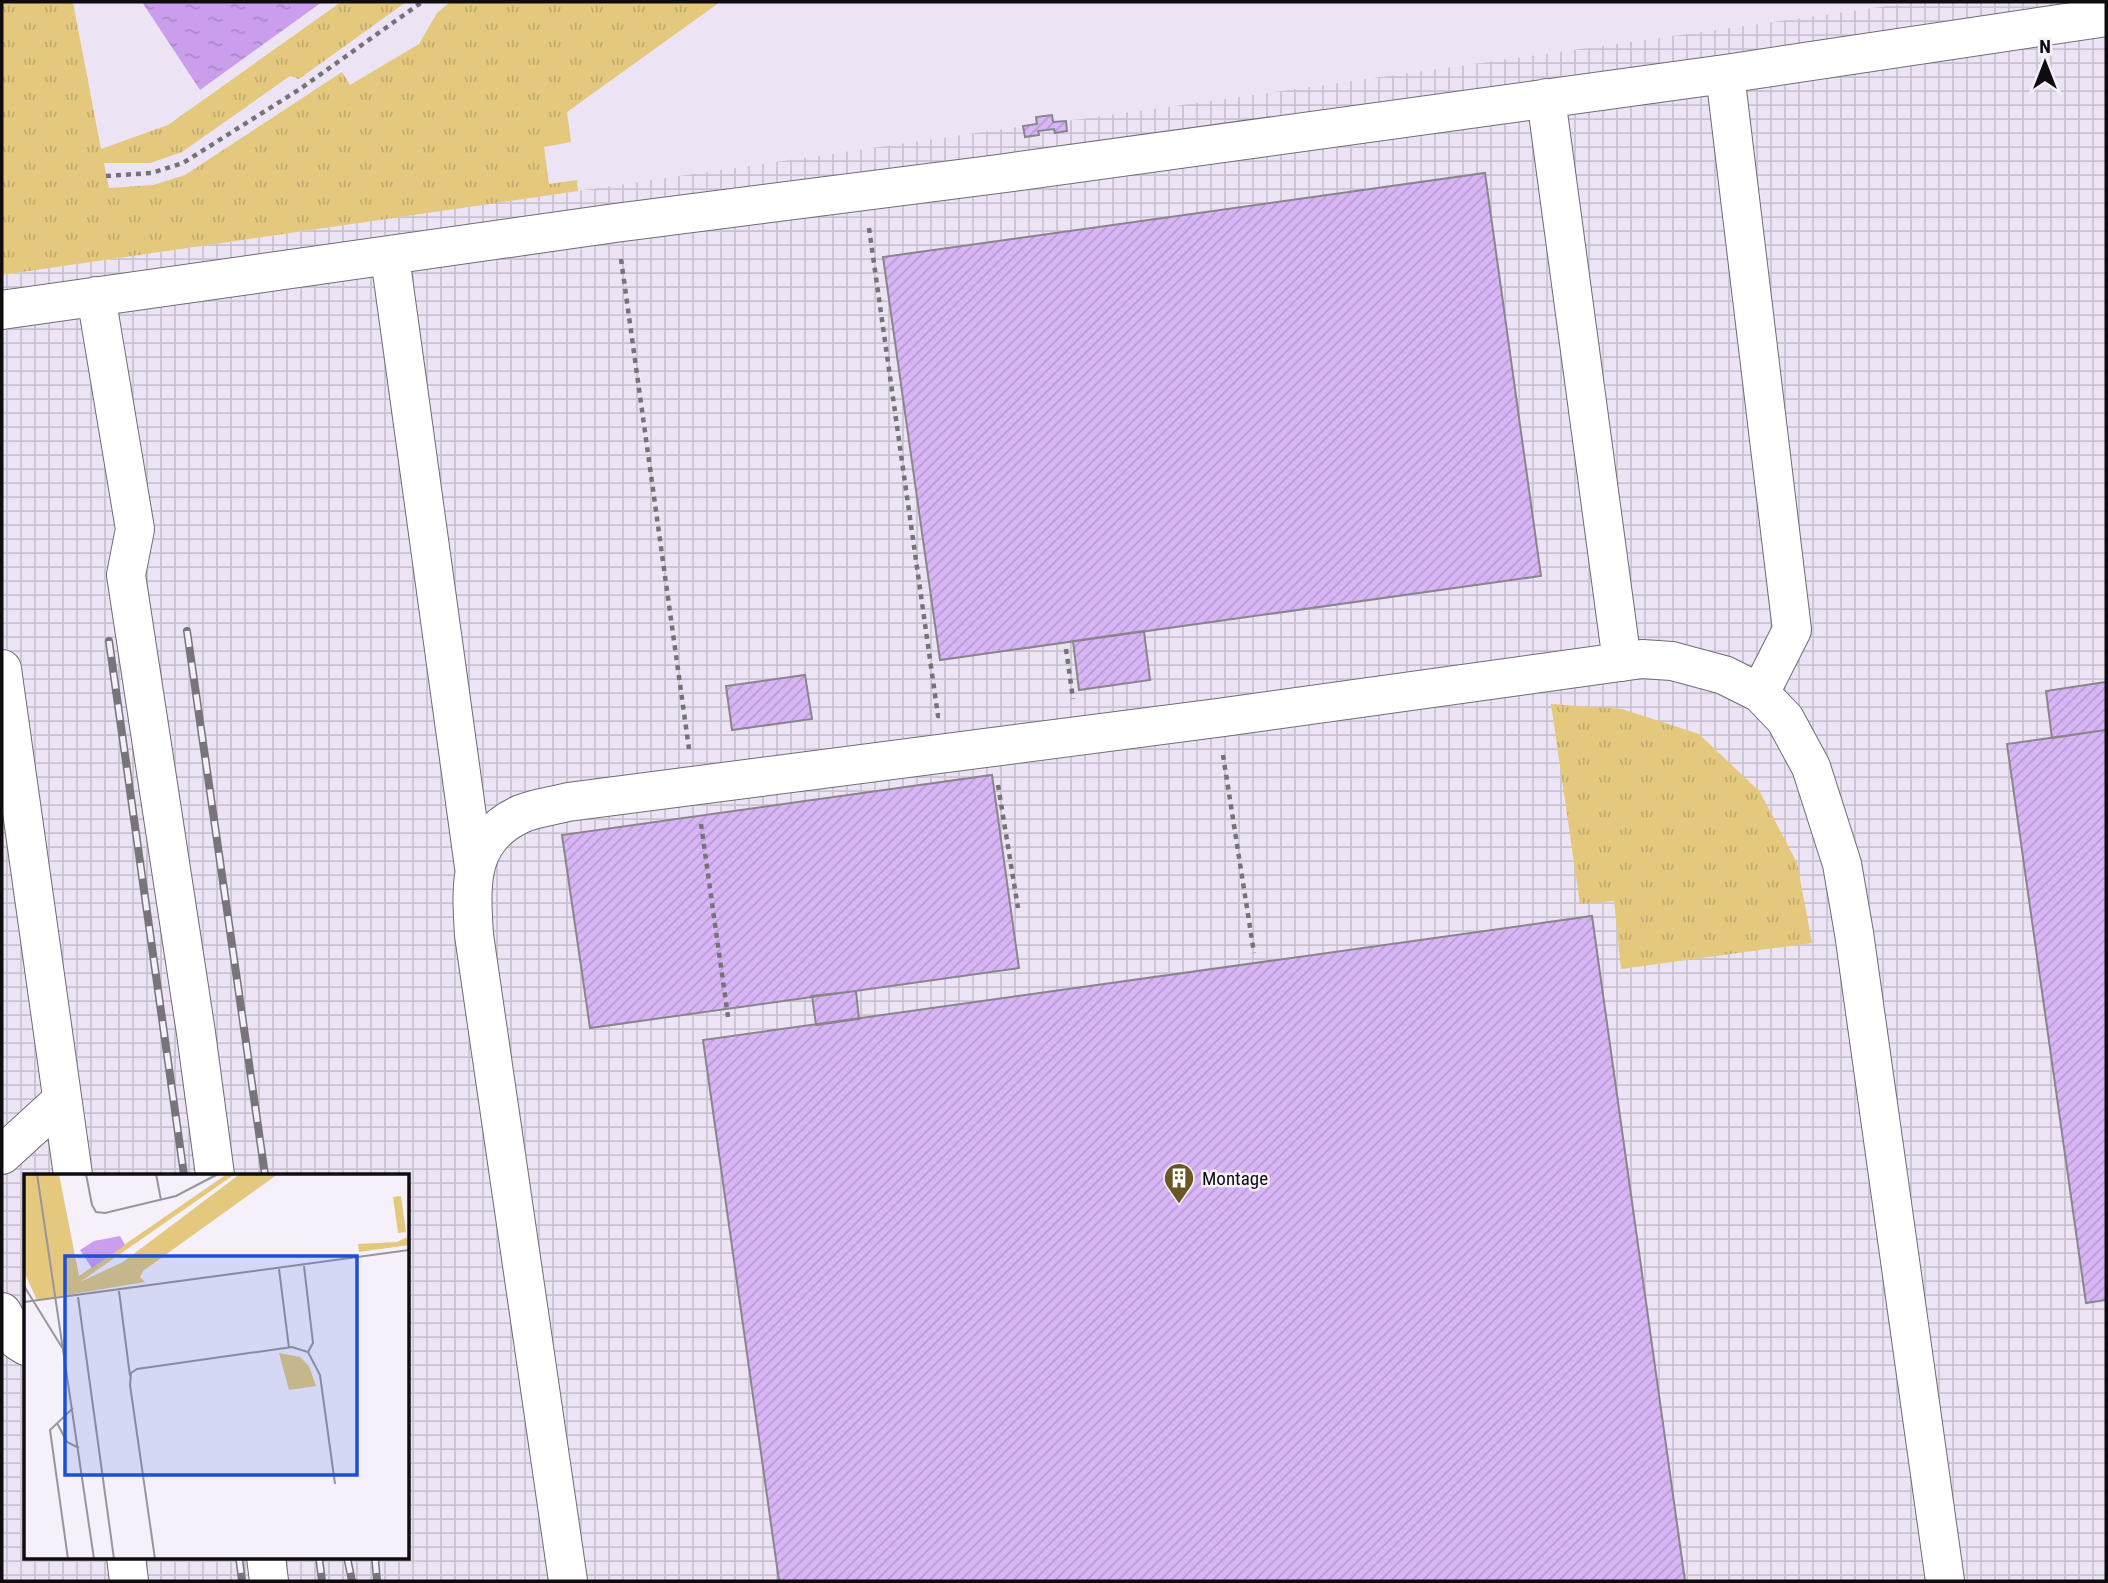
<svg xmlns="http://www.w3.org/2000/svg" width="2108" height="1583" viewBox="0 0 2108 1583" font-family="'Roboto Condensed',sans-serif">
  <defs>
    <pattern id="industrial-grid" width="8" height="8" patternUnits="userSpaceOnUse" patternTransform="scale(1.75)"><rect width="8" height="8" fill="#ece4f4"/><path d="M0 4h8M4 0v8" fill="none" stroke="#c9c2d0"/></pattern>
    <pattern id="grass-tufts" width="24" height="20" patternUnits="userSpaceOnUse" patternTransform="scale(1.75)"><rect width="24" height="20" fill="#e3c87e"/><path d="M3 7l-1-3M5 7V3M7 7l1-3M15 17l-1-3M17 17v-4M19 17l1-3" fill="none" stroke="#c2ab6c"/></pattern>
    <pattern id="water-ripples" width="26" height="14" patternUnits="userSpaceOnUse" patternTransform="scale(1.75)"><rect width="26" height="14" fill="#ca9eed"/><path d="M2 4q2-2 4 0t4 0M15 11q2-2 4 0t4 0" fill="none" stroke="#ac87ca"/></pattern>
    <pattern id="building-hatch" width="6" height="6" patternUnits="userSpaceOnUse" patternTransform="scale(1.75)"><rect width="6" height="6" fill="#d8b6f6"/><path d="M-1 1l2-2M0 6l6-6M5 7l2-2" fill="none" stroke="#b89bd2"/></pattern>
  </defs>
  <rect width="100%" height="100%" fill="#f5f0f9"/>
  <path fill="#ece4f4" d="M73,2H1915L1066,121L1053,122L1052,116L1036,117L1037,124L122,259Z"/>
  <path fill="url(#industrial-grid)" fill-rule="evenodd" d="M1915,2H2106V1581H2V275L1036,124V117L1052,115L1053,122L1066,121ZM26,1175H408V1557H26Z"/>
  <path fill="url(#grass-tufts)" d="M2,2H73L101,149L168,125L341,2H406L299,79L290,76L182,152L150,163H104L109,188L153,185L185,175L342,72L350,85L419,44L437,13L450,2H720L567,112L571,142L544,147L549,184L577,180L578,191L2,275Z
    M1551,704L1622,709L1699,734L1760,792L1797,863L1812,943L1621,969L1614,901L1580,904Z"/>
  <path fill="url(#water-ripples)" d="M142,2H322L200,90Z"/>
  <path fill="url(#building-hatch)" stroke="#8a858d" stroke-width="2" d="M1052,115L1053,122L1066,121L1067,131L1055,133L1054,129L1038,131L1039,135L1025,137L1023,126L1037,124L1036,117Z
    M1485,173L1541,576L940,660L883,257Z
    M1144,631L1150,680L1079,690L1073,641Z
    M805,675L812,719L732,730L726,686Z
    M2106,682V730L2052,738L2046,691Z
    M2106,730V1300L2086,1303L2007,744Z
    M992,775L1019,968L590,1028L562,835Z
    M1592,916L1685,1581H779L703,1040Z
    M856,991L859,1019L816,1025L812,996Z"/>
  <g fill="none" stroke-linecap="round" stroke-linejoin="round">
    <g stroke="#6f6b73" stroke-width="40">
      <path id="minor" d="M1725,74L1792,630L1760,693
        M1546,98L1622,662
        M390,257L474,867
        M96,296L135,529L126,575L196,1033L215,1175
        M2,310L615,223L998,174L1725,74L2106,17
        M2,669L73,1175
        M2,1155L62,1100
        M2,1312L18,1341L26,1346
        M126,1557L129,1581
        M266,1557L269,1581
        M568,1581L474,935C471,885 467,839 521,814C535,808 553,806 568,802L1217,718L1642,659L1672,661L1724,675L1760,693L1785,719L1811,767L1842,864L1854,933L1945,1581"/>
    </g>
    <path stroke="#767378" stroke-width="4.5" stroke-dasharray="5 5" stroke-linecap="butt" d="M106,176L151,173L183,163L300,89L422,2
      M869,228L938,716H940
      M621,259L689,749
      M1066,649L1073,699
      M1223,755L1254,953
      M998,785L1018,908
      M701,824L728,1017"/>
    <use href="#minor" stroke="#fff" stroke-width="38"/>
    <g stroke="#77747a" stroke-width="8">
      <path id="rail" d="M187,631L265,1175
        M109,641L184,1175
        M239,1557L242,1581
        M319,1557L322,1581
        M347,1557L352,1581
        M375,1557L377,1581"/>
    </g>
    <use href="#rail" stroke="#f5f0f9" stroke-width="5" stroke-dasharray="16" stroke-linecap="butt"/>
  </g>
  <defs>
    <g id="building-pin" transform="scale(1.575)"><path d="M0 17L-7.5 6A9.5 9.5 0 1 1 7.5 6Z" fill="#695725" stroke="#f5f0f9"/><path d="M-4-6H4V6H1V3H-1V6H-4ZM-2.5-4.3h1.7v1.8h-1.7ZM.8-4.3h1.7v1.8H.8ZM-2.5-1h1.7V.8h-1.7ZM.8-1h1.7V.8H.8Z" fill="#fff"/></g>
  </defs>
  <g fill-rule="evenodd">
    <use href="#building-pin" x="1179" y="1178"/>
  </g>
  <g text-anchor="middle" stroke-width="5" stroke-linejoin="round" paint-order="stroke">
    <g font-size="19" fill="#0e0c0f" stroke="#f5f0f9" text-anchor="start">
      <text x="1202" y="1185">Montage</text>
    </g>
  </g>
  <g transform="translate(24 1174)">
    <rect width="385" height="385" fill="#f5f0f9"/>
    <path d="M0,0H35L55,102L203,0H211L56,108L99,88L216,0H254L119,97L116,103L121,108L13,126L0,98ZM377,22L382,58L374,59L369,23ZM383,63L385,71L335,78L334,70L373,68ZM255,179L276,183L285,192L292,212L265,216Z" fill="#e3c87e"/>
    <path d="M96,62L101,71L68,94L56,76L70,67Z" fill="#ca9eed"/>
    <path fill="none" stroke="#99959b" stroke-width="2" d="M13,0L70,385M62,0L68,31L72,38L81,39L152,22L194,0M132,0L137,26M280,92L289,169L284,178M255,95L265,174M0,112L39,175M95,117L106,202M54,123L90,385M0,128L385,76M33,249L43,268L55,274M44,385L26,256L49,234M131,385L106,211L107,199L113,195L268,173L284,178L296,201L311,310"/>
    <path fill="#1d4ed8" fill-opacity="0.15" stroke="#1d4ed8" stroke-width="3.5" d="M41,82H333V301H41Z"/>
    <rect width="385" height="385" fill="none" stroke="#0e0c0f" stroke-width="3.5"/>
  </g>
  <rect width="2108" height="1583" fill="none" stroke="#0e0c0f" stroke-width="7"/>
  <g transform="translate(2045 63)" stroke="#f5f0f9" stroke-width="5" paint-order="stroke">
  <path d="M0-5L12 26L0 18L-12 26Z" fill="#0e0c0f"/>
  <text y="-10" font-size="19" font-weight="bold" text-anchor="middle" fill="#0e0c0f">N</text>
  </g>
</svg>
